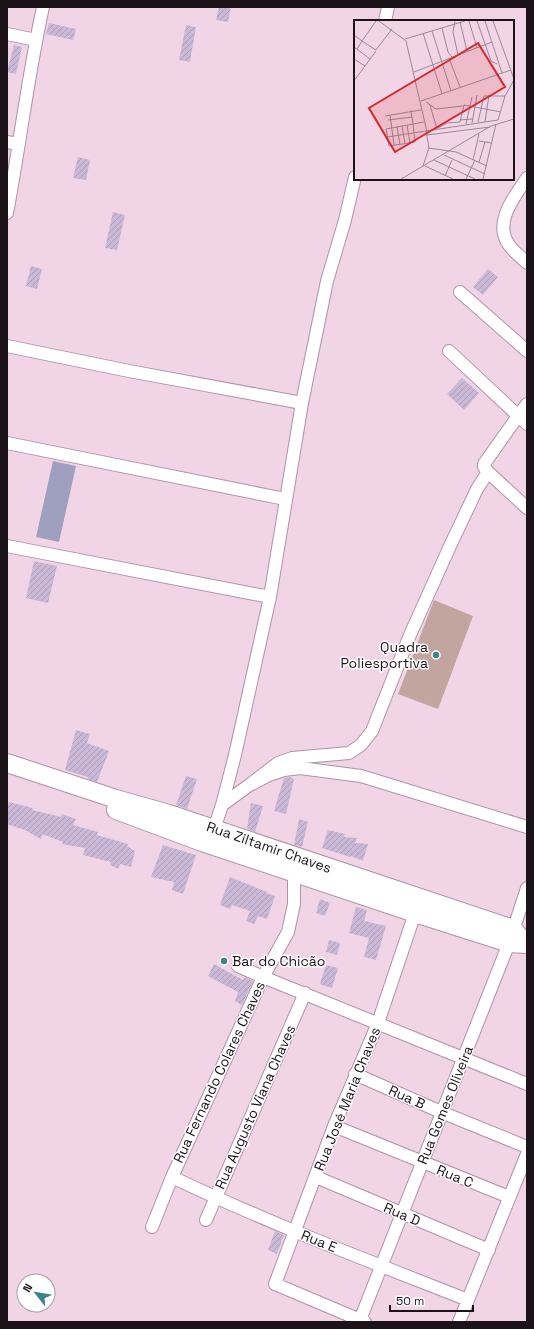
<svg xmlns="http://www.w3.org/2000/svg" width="534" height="1329" viewBox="0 0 534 1329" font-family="'Space Grotesk',sans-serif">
  <defs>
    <pattern id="building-hatch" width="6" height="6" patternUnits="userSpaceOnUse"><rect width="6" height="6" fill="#cab8d7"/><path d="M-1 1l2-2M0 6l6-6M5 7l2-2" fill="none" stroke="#ad9db8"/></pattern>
  </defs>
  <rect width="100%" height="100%" fill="#f1d5e7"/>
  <path fill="#c2a59e" d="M434,600L473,616L438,709L398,694Z"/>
  <path fill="#9fa0c0" d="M53,461L76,466L59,542L36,537Z"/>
  <path fill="url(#building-hatch)" d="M219,7H231L228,22L216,20Z
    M49,23L76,29L73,40L46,34Z
    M186,25L196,27L190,62L179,60Z
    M14,45L22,47L16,74L7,72Z
    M78,157L90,160L86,180L73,178Z
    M113,212L125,215L117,250L105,248Z
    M31,266L42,269L37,289L26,286Z
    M488,269L498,277L483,295L473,287Z
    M462,378L479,393L464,410L447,394Z
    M34,561L57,566L48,603L26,598Z
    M76,730L90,734L87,743L109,751L97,782L88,779V777L65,770Z
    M186,776L197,779L187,809L176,805Z
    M290,777L294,779L286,814L274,811L284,778Z
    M9,802L33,808L32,810L61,817L62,814L76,819L73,825L98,832L97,835L128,844L127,846L135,851L131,867L120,864L118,869L110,865L111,862L83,855L85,848L62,844L63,842L42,834L41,839L25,830L7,824V810Z
    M251,803L263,806L255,832L247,829Z
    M299,819L308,822L302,847L294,845Z
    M328,830L345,834L344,837L357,838L355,843L368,844L363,861L351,856L350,857L322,848Z
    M163,845L196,855L183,894L172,890L174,882L151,877Z
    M230,877L267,892L266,893L275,896L267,919L258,916L254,924L246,921L250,911L232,905L230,909L220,905Z
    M320,899L330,903L325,916L316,913Z
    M356,907L367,910L364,921L386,926L376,960L364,957L369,938L349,933Z
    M329,940L340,943L337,955L326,952Z
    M214,964L243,980L245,977L253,981L242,1005L235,1001L238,992L208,976Z
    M326,965L338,968L332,988L320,984Z
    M275,1231L284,1235L277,1254L268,1250Z"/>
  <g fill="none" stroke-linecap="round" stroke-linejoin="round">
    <g stroke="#ad93a4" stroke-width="14">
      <path id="street" d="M385,21L388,7
        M7,34L36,40
        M7,142L19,144
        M527,178C514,197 493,223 509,245C514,252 521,257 527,263
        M7,213C20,144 28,75 43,7
        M460,292L527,351
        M7,346L129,371L302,403
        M449,351L527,424
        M527,404L518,416L484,464V467L488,472L527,508
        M7,443L285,499
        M7,546L270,597
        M248,786L278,763L292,758L349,753L361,745L372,731L410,635L450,546L477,489L488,472
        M222,805L248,786L269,775L284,770L300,768L361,776L527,827
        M214,829L222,805L235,755L270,597L302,403L327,281L345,220L355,177
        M238,966L263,977L527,1084
        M355,1074L441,1112L527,1147
        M334,1126L509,1197
        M172,1177C268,1223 369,1261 468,1300
        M316,1177L489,1250
        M206,1220L305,993
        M152,1227L172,1177L263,977L288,932L294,904V872
        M360,1320L509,943L527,888
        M365,1322L275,1284L334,1126L378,1023L415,913
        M459,1322L527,1154"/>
    </g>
    <g stroke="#ad93a4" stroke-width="20">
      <path id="secondary" d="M7,763L116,799L169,814L513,929L525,943
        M116,810L202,842L415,913L509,943L527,944"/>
    </g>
    <use href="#street" stroke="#fff" stroke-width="12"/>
    <use href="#secondary" stroke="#fff" stroke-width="18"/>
  </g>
  <g fill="#3c848a" stroke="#fff" stroke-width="1.5">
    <circle cx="436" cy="655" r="4"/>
    <circle cx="224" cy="961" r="4"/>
  </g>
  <g text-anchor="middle" stroke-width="3" stroke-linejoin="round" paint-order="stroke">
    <g font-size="14" fill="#1c1319" stroke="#fff" text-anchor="end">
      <text x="428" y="652">Quadra<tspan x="428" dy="16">Poliesportiva</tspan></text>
      <text x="232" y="966" text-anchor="start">Bar do Chicão</text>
    </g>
    <g font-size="14" fill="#1c1319" stroke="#fff">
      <text transform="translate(269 847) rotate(19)" y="5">Rua Ziltamir Chaves</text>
      <text transform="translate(219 1072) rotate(-65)" y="5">Rua Fernando Colares Chaves</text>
      <text transform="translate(407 1097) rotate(24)" y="5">Rua B</text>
      <text transform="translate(347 1099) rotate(-68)" y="5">Rua José Maria Chaves</text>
      <text transform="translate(445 1105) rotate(-68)" y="5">Rua Gomes Oliveira</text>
      <text transform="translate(255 1107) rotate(-66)" y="5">Rua Augusto Viana Chaves</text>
      <text transform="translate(455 1176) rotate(22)" y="5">Rua C</text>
      <text transform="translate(402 1214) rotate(23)" y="5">Rua D</text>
      <text transform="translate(319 1241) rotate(22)" y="5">Rua E</text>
    </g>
  </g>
  <g transform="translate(354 20)">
    <rect width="160" height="160" fill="#f1d5e7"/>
    <path fill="none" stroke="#9c8795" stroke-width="1" d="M25,1L52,21L73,112M101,1L99,12L104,35M115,1L123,28M123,1L137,41L143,44M131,1L148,53M139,1L160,59M106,2L113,31M88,8L94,32L98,37M78,11L97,71M69,13L88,74M0,15L8,21L22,1M51,19L111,1M0,27L16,39M3,29L8,21L22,30L38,9M95,38L106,67M0,39L11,46M60,52L138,22M0,61L22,31M67,81L157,50M72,82L82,89L109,86M76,85L83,109M57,90V92L58,97L59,104L60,113L61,120V122L35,126L32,109L59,104L70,102M36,95L40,125M31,96L67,90M34,100L58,97M106,100L119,99M144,100L151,76L160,60M124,102L130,76H151M131,102L135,75M118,103L123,75M112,104L118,77M53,105L56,123M48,106L51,124M43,107L46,125M84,108L93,103L106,102L110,85L147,92M73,115L136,107M33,117L144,100M125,121L137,123M75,128L102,132L133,146M90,135L131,154M80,140L121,159M119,140L125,114M125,142L131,122M69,146L75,128L72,111M71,146L99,159M91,156L98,140M47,159L137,106L160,99M112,159L121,140M129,159L142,104"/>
    <path fill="#d62828" fill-opacity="0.15" stroke="#d62828" stroke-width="2" d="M124,23L151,67L41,132L15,88Z"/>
    <rect width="160" height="160" fill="none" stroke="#1c1319" stroke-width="2"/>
  </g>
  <rect width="534" height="1329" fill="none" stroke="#1c1319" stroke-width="16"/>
  <g transform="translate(36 1293) rotate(301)"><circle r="19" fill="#ffffff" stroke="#a4a1a3"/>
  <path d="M0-3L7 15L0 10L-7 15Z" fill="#3c848a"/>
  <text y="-6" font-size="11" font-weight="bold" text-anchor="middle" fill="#1c1319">N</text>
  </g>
  <path d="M390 1305v6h83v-6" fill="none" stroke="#1c1319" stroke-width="2"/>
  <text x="396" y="1305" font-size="12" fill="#1c1319" stroke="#ffffff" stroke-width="3" paint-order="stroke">50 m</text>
</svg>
